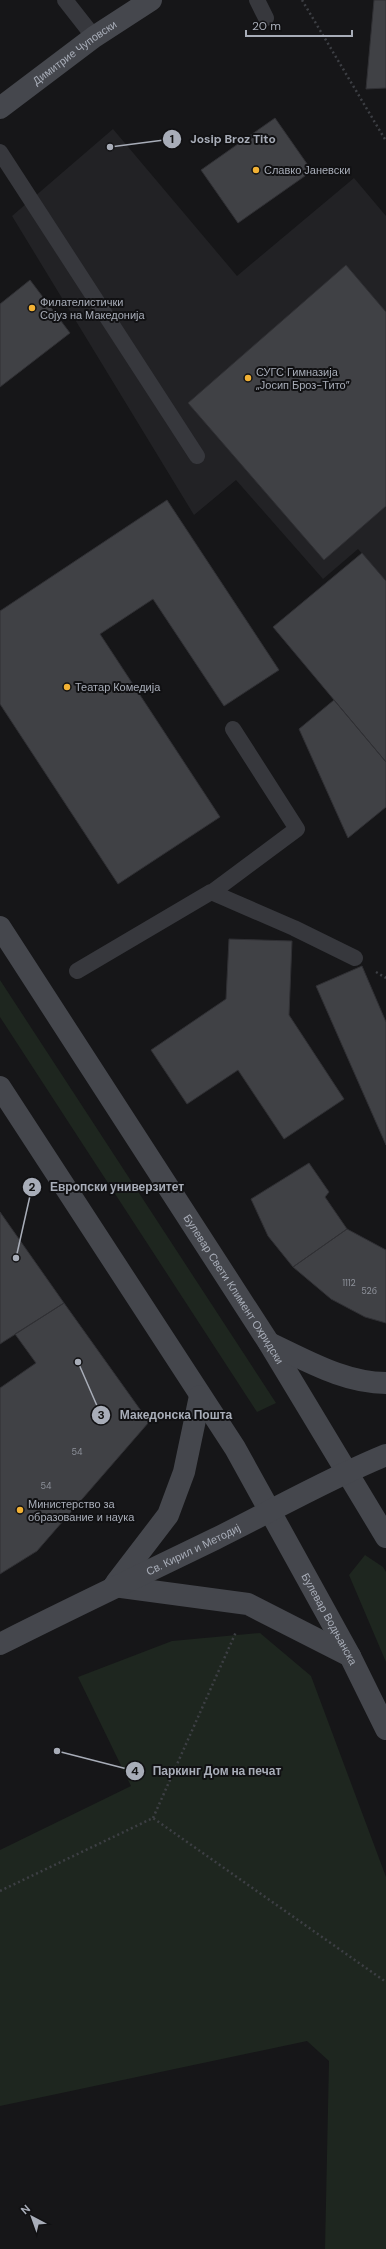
<svg xmlns="http://www.w3.org/2000/svg" width="386" height="2249" viewBox="0 0 386 2249" font-family="'DM Sans',sans-serif">
  <rect width="100%" height="100%" fill="#161618"/>
  <path fill="#222225" d="M113,129L237,276L354,178L386,216V581L358,549L323,579L236,480L194,515L12,216Z"/>
  <path fill="#1e261f" d="M0,980L276,1403L257,1412L0,1017Z
    M365,1555L383,1567L386,1572V1662L349,1575Z
    M260,1633L311,1676L386,1877V2249H325L329,2061L307,2041L0,2106V1850L131,1786L78,1677L172,1641Z"/>
  <path fill="#404145" stroke="#303034" d="M374,0H386V88L366,89Z
    M275,118L312,171L238,223L201,170Z
    M346,265L386,312V506L324,560L188,403Z
    M30,280L70,333L0,387V304Z
    M167,500L279,670L224,706L153,599L100,634L220,817L118,884L0,704V611Z
    M362,553L386,581V762L273,627Z
    M334,700L386,762V807L348,838L299,729Z
    M229,939L292,941L289,1015L344,1099L284,1139L238,1070L187,1104L151,1050L226,999Z
    M362,966L386,1022V1145L316,986Z
    M309,1163L329,1192L325,1197L347,1229L293,1267L268,1236L251,1199Z
    M0,1212L64,1303L0,1344Z
    M347,1229L386,1250V1323L365,1317L331,1299L293,1267Z
    M64,1303L149,1422L37,1551L0,1574V1388L36,1363L15,1334Z"/>
  <g fill="none" stroke-linecap="round" stroke-linejoin="round">
    <path stroke="#3d3f44" stroke-width="2.5" stroke-dasharray="2 3" stroke-linecap="butt" d="M302,0L386,141
      M376,972L386,978
      M153,1818L236,1632
      M0,1891L153,1818L386,1982"/>
    <path stroke="#37383d" stroke-width="16" d="M65,0L94,37
      M257,0L266,18
      M0,152L197,456
      M211,893L297,829L233,729
      M77,971L211,892L294,928L355,958"/>
    <g stroke="#45474d" stroke-width="22">
      <path id="s1" d="M0,108L94,37L151,0"/>
      <path id="s2" d="M0,927L269,1343L386,1537"/>
      <path id="s3" d="M0,1087L235,1448L350,1656L386,1729"/>
      <path d="M269,1343C306,1360 344,1383 386,1383"/>
      <path d="M116,1583L168,1515L184,1472L200,1396"/>
      <path d="M114,1586L248,1604L350,1656"/>
      <path id="s4" d="M0,1644C71,1608 143,1574 215,1539C272,1511 327,1479 386,1455"/>
    </g>
  </g>
  <g fill="#f2b134" stroke="#111113" stroke-width="1.5">
    <circle cx="256" cy="170" r="4"/>
    <circle cx="32" cy="308" r="4"/>
    <circle cx="248" cy="378" r="4"/>
    <circle cx="67" cy="687" r="4"/>
    <circle cx="20" cy="1510" r="4"/>
  </g>
  <g text-anchor="middle" stroke-width="4" stroke-linejoin="round" paint-order="stroke">
    <g font-size="9" fill="#8e929b">
      <text x="349" y="1286">1112</text>
      <text x="369" y="1294">52б</text>
      <text x="77" y="1455">54</text>
      <text x="46" y="1489">54</text>
    </g>
    <g font-size="11" fill="#a8adb8" stroke="#111113">
      <text dy="4" stroke="none"><textPath href="#s1" startOffset="93">Димитрие Чуповски</textPath></text>
      <text dy="4" stroke="none"><textPath href="#s2" startOffset="431">Булевар Свети Климент Охридски</textPath></text>
      <text dy="4" stroke="none"><textPath href="#s4" startOffset="215">Св. Кирил и Методиј</textPath></text>
      <text dy="4" stroke="none"><textPath href="#s3" startOffset="626">Булевар Водњанска</textPath></text>
    </g>
    <g font-size="11" fill="#a8adb8" stroke="#111113" text-anchor="start">
      <text x="264" y="174">Славко Јаневски</text>
      <text x="40" y="306">Филателистички<tspan x="40" dy="13">Сојуз на Македонија</tspan></text>
      <text x="256" y="376">СУГС Гимназија<tspan x="256" dy="13">„Јосип Броз-Тито”</tspan></text>
      <text x="75" y="691">Театар Комедија</text>
      <text x="28" y="1508">Министерство за<tspan x="28" dy="13">образование и наука</tspan></text>
    </g>
  </g>
  <path fill="none" stroke="#a8adb8" stroke-width="1.5" d="M110 147L172 139M16 1258L32 1187M78 1362L101 1415M57 1751L135 1771"/>
  <g fill="#a8adb8" stroke="#111113" stroke-width="1.5">
    <circle cx="110" cy="147" r="4"/>
    <circle cx="16" cy="1258" r="4"/>
    <circle cx="78" cy="1362" r="4"/>
    <circle cx="57" cy="1751" r="4"/>
    <circle cx="172" cy="139" r="10"/>
    <circle cx="32" cy="1187" r="10"/>
    <circle cx="101" cy="1415" r="10"/>
    <circle cx="135" cy="1771" r="10"/>
  </g>
  <g font-size="12" text-anchor="middle" font-weight="bold" fill="#111">
    <text x="172" y="143">1</text>
    <text x="32" y="1191">2</text>
    <text x="101" y="1419">3</text>
    <text x="135" y="1775">4</text>
  </g>
  <g font-size="12" text-anchor="middle" font-weight="bold" fill="#a8adb8" stroke="#111113" stroke-width="4" stroke-linejoin="round" paint-order="stroke">
    <text x="233" y="143">Josip Broz Tito</text>
    <text x="117" y="1191">Европски универзитет</text>
    <text x="176" y="1419">Македонска Пошта</text>
    <text x="217" y="1775">Паркинг Дом на печат</text>
  </g>
  <g transform="translate(32 2217) rotate(319)" stroke="#111113" stroke-width="3" paint-order="stroke">
  <path d="M0-3L7 15L0 10L-7 15Z" fill="#a8adb8"/>
  <text y="-6" font-size="11" font-weight="bold" text-anchor="middle" fill="#a8adb8">N</text>
  </g>
  <path d="M246 30v6h106v-6" fill="none" stroke="#a8adb8" stroke-width="2"/>
  <text x="252" y="30" font-size="12" fill="#a8adb8" stroke="#111113" stroke-width="3" paint-order="stroke">20 m</text>
</svg>
